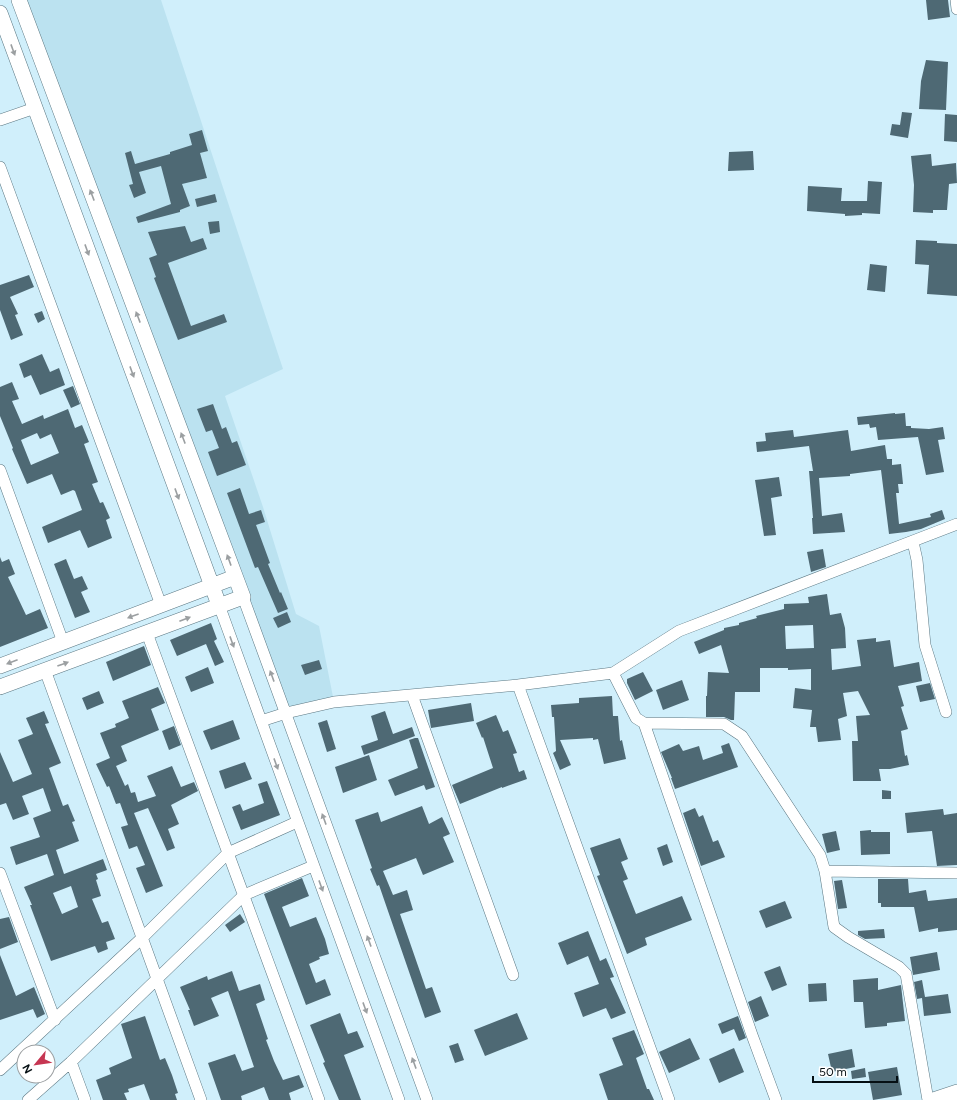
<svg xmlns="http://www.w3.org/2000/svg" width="957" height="1100" viewBox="0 0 957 1100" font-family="Figtree,sans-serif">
  <rect width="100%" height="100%" fill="#d0effb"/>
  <path fill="#bbe2f0" d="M19,0H161L283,369L225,396L263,507L296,614L319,626L334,702L286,713Z"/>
  <path fill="#4e6974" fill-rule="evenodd" d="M926,0H948L950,17L928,20Z
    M926,60L948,62L946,110L919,109L921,81Z
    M902,112L912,113L908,138L890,135L892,124L900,125Z
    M945,114L957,115V142L944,141Z
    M202,130L208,151L200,153L207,178L182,184L190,206L180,210V212L138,223L136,217L171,204L161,166L139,172L146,193L134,198L129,185L133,184L125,153L131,151L135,164L170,154V152L192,145L189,134Z
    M753,151L754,170L728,171L729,152Z
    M931,154L932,166L956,163L957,183L949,184L947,210H933V213L913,212L914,185L911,156Z
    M868,181L882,182L880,214L862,213V215L845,216V214L807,211L808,186L842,188L841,201H867Z
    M215,194L217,202L197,207L195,199Z
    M219,221L220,232L210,234L208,222Z
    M185,226L191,242L203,238L207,249L168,263L191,326L224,314L227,322L178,340L154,278L156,277L149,258L157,255L148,232Z
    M916,240L937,241V243L957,244V296L927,294L929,265L915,264Z
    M870,264L887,266L885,292L867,290Z
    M29,275L34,287L10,297L18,314L15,315L23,335L11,340L0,310V285Z
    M42,311L45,319L38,323L34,314Z
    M42,354L50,372L59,368L65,385L40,395L31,375L24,378L19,364Z
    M12,382L19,399L12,401L22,424L43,415L44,419L68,409L75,428L82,425L89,442L84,444L98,482L92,484L100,503L103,502L110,518L106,520L112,538L88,548L80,530L48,543L42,527L82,510L75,491L73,490L61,495L52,474L27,484L12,449L13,448L0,416V387ZM37,433L40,439L51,434L59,453L31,465L21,440Z
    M73,386L80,404L71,408L63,390Z
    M213,404L222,429L226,427L232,443L237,441L246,465L217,476L208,452L219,448L212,430L206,432L197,409Z
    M895,413V414L905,413L906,426H911V428L929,429L943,427L945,439L938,440L944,472L926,475L918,437L878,440L876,427L870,428L869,424L858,425L857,417Z
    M793,430L794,437L848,430L851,451L885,445L887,459H892V465L901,464L903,484H898L899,493H896L899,524L931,517L930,514L942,510L945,519L921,529L906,532L889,534L881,470L850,474V476L819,478L822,516L842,513L845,532L813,534L812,518H813L809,471H813L809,446L757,452L756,442L766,441L765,433Z
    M779,477L782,496L771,498L776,535L764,536L755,480Z
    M240,488L249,514L261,510L265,522L256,525L270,563L268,564L280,593L281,592L288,609L278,613L258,567L255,568L227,493Z
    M823,549L826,567L811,572L807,552Z
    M0,557L2,562L9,559L15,574L8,577L26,615L40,609L48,628L0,647Z
    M66,559L74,579L82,576L88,589L81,592L90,612L75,618L54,564Z
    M827,594L830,615L841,613L845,628L846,648L831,649L832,670L861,666L857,640L876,638V642L890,640L894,667L919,662L922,681L898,686L904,706L901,707L908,729L901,731L905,756L907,755L909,765L890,769H879L881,781H853L852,741H858L856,716L870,715L858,691L843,693L847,716L838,719L841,740L818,742L816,727H810L812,710L793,708L795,688L811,690V669L788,670V668H760V692H735L734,720H731L724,717H706V696H707L708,672L729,673L721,645L699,654L694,642L724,630V628L739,625V623L757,618L756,616L784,609V604L809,603L808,597ZM813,625L814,648L786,649L785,626Z
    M287,612L291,622L278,628L273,618Z
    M211,623L217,639L214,641L224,662L215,666L206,644L177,656L170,640Z
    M144,646L151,665L113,681L106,662Z
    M319,660L322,669L305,675L301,665Z
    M208,667L214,683L191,692L185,677Z
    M643,672L653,691L635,700L627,683V679Z
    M682,680L689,700L663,710L656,690Z
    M930,683L935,699L920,702L916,686Z
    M158,687L165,703L151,709L159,730L121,746L127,761L116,766L125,786L128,784L131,793L135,792L138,802L156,796L147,776L172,766L181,787L194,782L198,791L171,805L179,824L168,829L175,848L167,851L148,808L134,813L163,886L146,893L136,868L145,865L137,846L129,849L121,827L128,825L120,803L116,804L109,786L107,787L96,764L110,758L100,733L116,727L115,724L129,718L122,701Z
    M99,691L104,703L87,710L82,698Z
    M612,696L613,716H618L620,741L622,740L626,759L604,764L598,739L593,740V738L560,740L571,765L560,770L553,753L556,751L554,717H552L551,705L579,703V698Z
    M471,703L474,721L431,728L428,710Z
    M44,711L49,723L45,724L61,763L49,768L63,806L68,804L75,821L72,822L79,841L56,850L64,874L103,859L107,870L96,874L98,879L96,880L101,896L92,899L102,923L108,921L115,939L106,942L108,949L98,953L95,946L51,961L30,905H32L24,887L54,875L47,854L16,865L10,847L40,837L33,818L51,811L43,788L22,796L29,814L13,820L6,803L0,805V752L13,782L32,774L18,740L33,734L26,718ZM71,886L78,907L62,914L53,893Z
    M385,711L393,734L412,727L415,736L364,755L361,746L378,740L371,716Z
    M496,715L503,732L508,730L517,753L513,754L519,772L524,770L527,779L502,788V787L460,804L452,785L493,768L483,737L482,738L476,723Z
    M233,720L240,739L211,750L203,731Z
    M327,720L336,749L327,752L318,723Z
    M174,726L181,745L169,750L162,731Z
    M415,738H418L435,787L426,790L424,785L395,796L388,780L418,768L409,740Z
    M729,743L738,767L675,789L671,778H672L661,752L679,744L683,751L699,746L703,760L723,753L721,746Z
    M369,755L377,780L343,793L335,767Z
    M245,762L252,779L225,789L219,771Z
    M267,781L280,815L241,830L232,807L240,804L243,811L264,803L258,784Z
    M882,790L891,791V799H882Z
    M422,806L429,824L442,817L450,834L443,837L454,862L423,875L416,858L383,871L393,895L407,890L413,910L400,914L426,989L432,987L441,1012L425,1018L379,885L377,886L370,869L372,868L355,820L378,812L381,822Z
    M695,808L699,817L703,815L713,842L718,840L725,857L701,866L683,813Z
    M943,809L944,815L957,813V865L937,866L932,831L907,833L905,813Z
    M871,830V832H890V854L861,855L860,831Z
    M836,831L840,850L827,853L822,834Z
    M620,838L628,859L621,862L628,879L623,881L636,914L682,896L692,920L645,938L647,945L627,954L597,876L600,875L590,848Z
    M667,844L673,862L663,866L657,848Z
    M302,878L309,896L282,907L290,927L316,917L325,939L329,954L319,957L320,959L309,964L316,983L325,979L331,995L306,1005L264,894Z
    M878,879H908L909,893L926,890L928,901L957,898V930L938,932V928L919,932L914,907H881V903H878Z
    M842,880L847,908L838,909L834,881Z
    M785,901L792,918L766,928L759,911Z
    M240,914L245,922L230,932L225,925Z
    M9,917L18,942L0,949V919Z
    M884,929L885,938L865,939L858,935V931Z
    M588,931L600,961L606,958L614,977L610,978L626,1013L611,1019L606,1008L583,1017L574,993L599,984L588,956L567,965L558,943Z
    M937,952L940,970L913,975L910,957Z
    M0,955L16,996L34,987L45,1014L37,1018L33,1009L0,1020Z
    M780,966L787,985L772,991L764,972Z
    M232,971L239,991L260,984L265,1000L256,1004L268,1039L266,1040L274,1061L283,1080L299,1075L304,1087L289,1093L291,1100H269L264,1087L241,1096L242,1100H221L208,1063L235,1054L242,1071L254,1067L235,1011L228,991L211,998L219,1016L194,1026L188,1010H190L180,987L207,976L208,980Z
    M878,978V990L901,985L905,1021L887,1023V1026L865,1028L863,1002H854L853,980Z
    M922,980L925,997L948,994L951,1013L924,1016L922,998L917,999L914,982Z
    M826,983L827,1001L809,1002L808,984Z
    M761,996L769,1016L755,1022L748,1002Z
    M340,1013L348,1034L357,1031L364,1047L344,1055L361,1100H339L323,1063L325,1062L310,1025Z
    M517,1013L528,1039L485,1056L474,1030Z
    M145,1016L160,1060L165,1058L172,1075L178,1093L175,1094L177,1100H150L144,1084L128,1089L129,1092L124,1093L127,1100H103L96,1080L111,1074L109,1068L132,1058L121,1024Z
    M738,1016L746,1038L739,1041L734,1029L722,1034L718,1024Z
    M634,1030L644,1054L636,1058L647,1089H649L654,1100H608L599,1074L623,1065L612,1038Z
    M690,1038L700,1059L669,1073L659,1052Z
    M458,1043L464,1060L455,1063L449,1046Z
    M734,1048L744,1072L719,1083L709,1059Z
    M852,1049L855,1067L832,1072L828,1054Z
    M897,1067L902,1095L873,1100L868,1072Z
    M865,1068L866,1077L852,1079L851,1071Z"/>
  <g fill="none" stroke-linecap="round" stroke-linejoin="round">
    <g stroke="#5c7883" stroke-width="12">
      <path id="street" d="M956,0L957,9
        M0,120L35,108
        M0,167L161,605
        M0,470L63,642
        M913,542L917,560L925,645L946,712
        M243,597L427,1100
        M219,605L399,1100
        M147,633L319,1100
        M45,670L201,1100
        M613,673L636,718L644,723L724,724L742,736L820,855L825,871L834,927L848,937L899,967L906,974L928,1100
        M518,685L669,1100
        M412,695L513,975
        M261,721L286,713L334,702L518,685L613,673L679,631L957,524
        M644,723L752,1035L776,1100
        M825,871L957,873
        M0,873L55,1020
        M71,1062L85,1100
        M0,1070L142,938L228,853L297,822
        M28,1100L71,1062L244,895L313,866"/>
    </g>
    <g stroke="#5c7883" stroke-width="16">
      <path id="secondary" d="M0,13L219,605
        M0,666L235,577
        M0,687L243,597L19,0
        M933,1100L957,1092"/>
    </g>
    <use href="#street" stroke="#fff" stroke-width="11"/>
    <use href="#secondary" stroke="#fff" stroke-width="15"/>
  </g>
  <defs><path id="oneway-solid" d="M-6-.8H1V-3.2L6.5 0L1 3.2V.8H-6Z"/></defs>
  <g fill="#9b9fa1">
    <use href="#oneway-solid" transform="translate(13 50) rotate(70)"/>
    <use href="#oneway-solid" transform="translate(92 195) rotate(-111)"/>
    <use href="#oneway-solid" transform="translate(87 250) rotate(70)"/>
    <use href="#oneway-solid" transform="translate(138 317) rotate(-111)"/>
    <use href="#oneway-solid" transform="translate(132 372) rotate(70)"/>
    <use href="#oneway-solid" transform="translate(183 438) rotate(-111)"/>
    <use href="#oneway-solid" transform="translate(177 494) rotate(70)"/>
    <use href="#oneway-solid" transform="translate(229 560) rotate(-110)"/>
    <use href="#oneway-solid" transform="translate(133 616) rotate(160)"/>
    <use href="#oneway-solid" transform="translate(185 619) rotate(-21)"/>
    <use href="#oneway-solid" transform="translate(232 642) rotate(70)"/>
    <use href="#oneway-solid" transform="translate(12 662) rotate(159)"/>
    <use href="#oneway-solid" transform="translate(63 664) rotate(-20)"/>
    <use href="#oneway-solid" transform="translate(272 676) rotate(-110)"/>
    <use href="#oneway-solid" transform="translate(276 764) rotate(70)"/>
    <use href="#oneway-solid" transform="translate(324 819) rotate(-110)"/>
    <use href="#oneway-solid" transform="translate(321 886) rotate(70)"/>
    <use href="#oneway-solid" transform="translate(369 941) rotate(-110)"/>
    <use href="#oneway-solid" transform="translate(365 1008) rotate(70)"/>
    <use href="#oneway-solid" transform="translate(414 1063) rotate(-110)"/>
  </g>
  <g transform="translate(36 1064) rotate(241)"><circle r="19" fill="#ffffff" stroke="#9b9fa1"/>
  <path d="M0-3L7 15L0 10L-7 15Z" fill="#c63652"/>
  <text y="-6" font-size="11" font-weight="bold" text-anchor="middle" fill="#050f13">N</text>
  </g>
  <path d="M813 1076v6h84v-6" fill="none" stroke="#050f13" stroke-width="2"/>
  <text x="819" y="1076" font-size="12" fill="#050f13" stroke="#ffffff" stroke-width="3" paint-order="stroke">50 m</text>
</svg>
